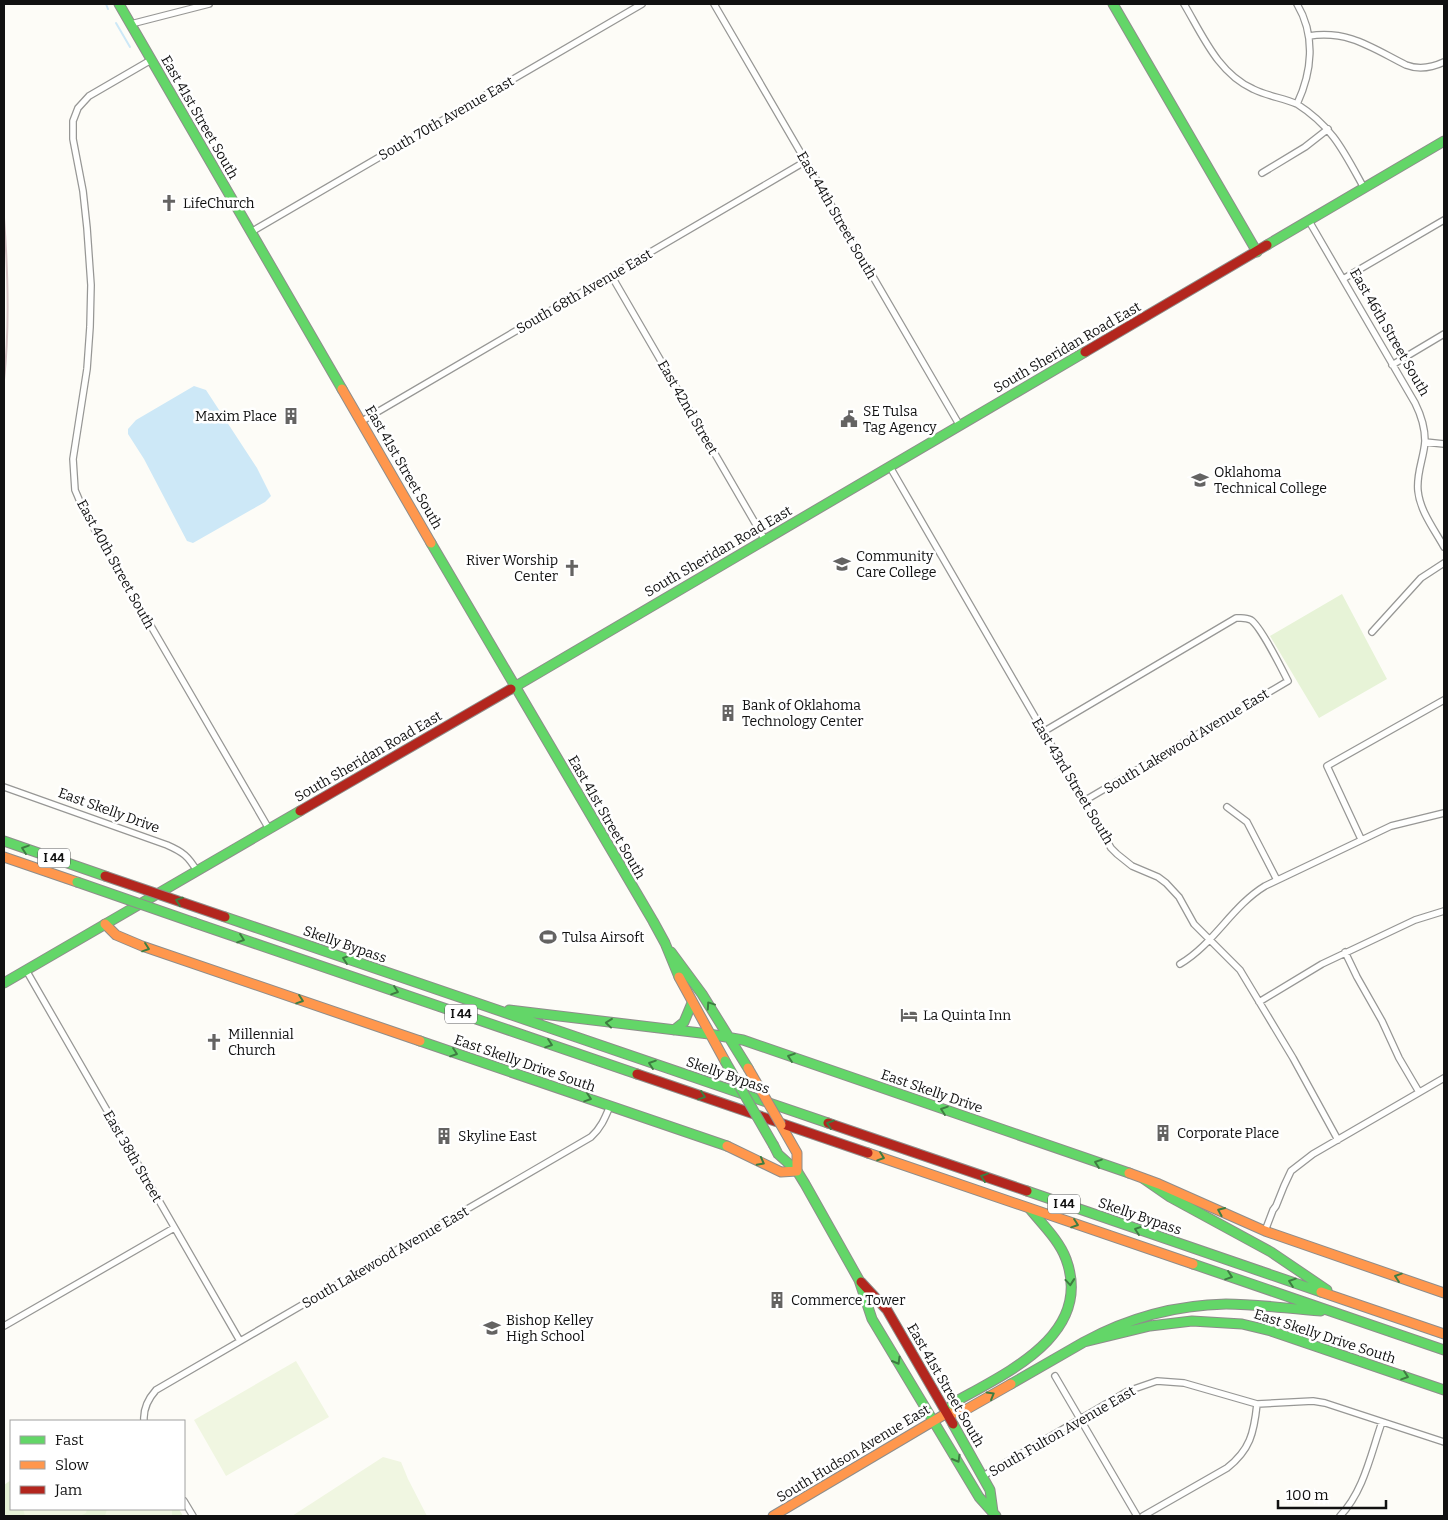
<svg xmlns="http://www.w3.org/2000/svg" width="1448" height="1520" viewBox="0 0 1448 1520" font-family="Bitter,serif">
  <rect width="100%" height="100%" fill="#fdfcf7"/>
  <path fill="#e7f3d7" d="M1342,594L1387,679L1319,718L1270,636Z
    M11,1480V1509H179L183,1516H4V1485Z"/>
  <path fill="#f0f6e1" d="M296,1361L329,1417L226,1476L194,1420Z
    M383,1457L401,1462L408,1479L427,1516H292Z
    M23,1509H87L86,1513L80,1516H25Z
    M107,1509H172V1516H105Z"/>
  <path fill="#cde8f7" d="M194,386L206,390L257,468L271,496L265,502L193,543L187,541L144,459L128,434V429L136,420Z"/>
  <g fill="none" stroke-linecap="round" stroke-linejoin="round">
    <path stroke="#cde8f7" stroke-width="2" d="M106,4L108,9
      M116,23L130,47"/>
    <g stroke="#979795" stroke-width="8">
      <path id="street" d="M714,4L960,426
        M1184,4C1203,36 1218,73 1253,89C1267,96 1283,98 1297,104
        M1297,4C1316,36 1312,72 1297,104C1333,127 1344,152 1364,188
        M131,24L209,4
        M1309,36C1349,30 1372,48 1406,65C1419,70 1431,68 1444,62
        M151,60L89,96L78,108L73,121V139L83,191L87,228L91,285L90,327L87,369L73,459L75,490L84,511L269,829
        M1262,173L1305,147L1328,129
        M1309,221L1415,403C1421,415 1425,427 1425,441C1424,458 1416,473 1418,491C1420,511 1434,529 1444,547
        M251,232L642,4
        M611,275L765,540
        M1343,279L1444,220
        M1392,365L1444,334
        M362,421L806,161
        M1425,442L1444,444
        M890,467L1111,848L1117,854L1132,866L1158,877L1166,883L1179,897L1194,924L1240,970L1293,1058L1338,1140
        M1372,632L1421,578L1444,563
        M1043,732L1236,618C1241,618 1246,617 1251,620C1260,626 1282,669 1288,681L1084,801
        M4,787L167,845C183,852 188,856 197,871
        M1227,807L1247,822L1277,880
        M1361,839L1327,766L1444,700
        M1345,952L1357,977L1382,1021L1399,1058L1419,1092
        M1180,964C1214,944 1232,906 1265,886L1391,826L1444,813
        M26,970L240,1341
        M1259,1002L1322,964L1415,920L1444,911
        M1265,1231L1273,1210L1276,1206L1284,1186L1291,1171L1313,1154L1444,1078
        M4,1326L174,1228
        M1055,1376L1137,1516
        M144,1421C143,1409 148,1399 156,1390L591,1137C601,1128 605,1118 610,1106
        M983,1476L1128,1391L1157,1381L1184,1383L1257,1404L1313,1401L1325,1403L1444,1442
        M184,1501L193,1516
        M1143,1516L1227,1468C1250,1450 1254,1433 1257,1404
        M1340,1516C1364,1491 1371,1453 1382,1422"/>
    </g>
    <g stroke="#8e8d8b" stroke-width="11">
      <path id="fast" d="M119,4L342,389
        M1113,4L1257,252
        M1267,245L1444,141
        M431,543L653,921L665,943L679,977
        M511,689L1085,352
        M4,841L105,876
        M225,917L828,1123
        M195,923L637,1074
        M671,952L702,994L748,1068
        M4,983L300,811
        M509,1010L709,1034
        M674,1030L684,1022L692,1003
        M709,1034L743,1040L1129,1173
        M420,1041L727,1146
        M774,1146L778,1154L797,1171L805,1184L859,1280L872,1319L979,1497L996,1516
        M1144,1179L1170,1197L1271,1252L1327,1290
        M1027,1191L1321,1292
        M1193,1264L1444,1350
        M1084,1342C1128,1318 1176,1305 1226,1304C1258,1304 1289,1309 1321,1311
        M1011,1384L1084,1342L1150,1326L1192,1321L1242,1324L1271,1331L1444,1390
        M947,1413L953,1403C1006,1373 1094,1335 1066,1259C1059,1240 1042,1224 1030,1209
        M953,1424L990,1490L993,1512"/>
    </g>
    <g stroke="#8e8d8b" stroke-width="11">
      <path id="slow" d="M342,389L431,543
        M4,857L77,882
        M105,924L116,935L142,946L420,1041
        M679,977L725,1061
        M781,1125L797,1153V1171
        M727,1146L781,1172L797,1171
        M868,1153L1193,1264
        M1129,1173L1159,1184L1265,1231L1444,1293
        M1321,1292L1444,1334
        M773,1516L947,1413H960L1011,1384"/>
    </g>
    <g stroke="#8e8d8b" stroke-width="11">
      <path id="jam" d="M1085,352L1267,245
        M300,811L511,689
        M637,1074L868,1153
        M828,1123L1027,1191
        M861,1282L887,1310L953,1424"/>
    </g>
    <use href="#street" stroke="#fffffe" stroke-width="5.5"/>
    <use href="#fast" stroke="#63d668" stroke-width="9"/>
    <use href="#slow" stroke="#ff974d" stroke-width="9"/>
    <use href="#jam" stroke="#b3261e" stroke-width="9"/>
    <path stroke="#d9c6c7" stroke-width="2" d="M4,218C8,272 10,326 4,380"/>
    <g stroke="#8e8d8b" stroke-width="11" stroke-linecap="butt">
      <path id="fast-bridge" d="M77,882L195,923
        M725,1061L774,1146"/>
    </g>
    <g stroke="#8e8d8b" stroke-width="11" stroke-linecap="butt">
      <path id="slow-bridge" d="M748,1068L781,1125"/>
    </g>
    <g stroke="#8e8d8b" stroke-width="11" stroke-linecap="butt">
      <path id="jam-bridge" d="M105,876L225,917"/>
    </g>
    <use href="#fast-bridge" stroke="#63d668" stroke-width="9"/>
    <use href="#slow-bridge" stroke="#ff974d" stroke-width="9"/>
    <use href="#jam-bridge" stroke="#b3261e" stroke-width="9"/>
  </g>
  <defs><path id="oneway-chevron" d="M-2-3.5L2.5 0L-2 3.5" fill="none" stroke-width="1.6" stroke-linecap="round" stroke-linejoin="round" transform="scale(1.25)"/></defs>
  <g stroke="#3e7d41">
    <use href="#oneway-chevron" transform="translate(25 849) rotate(-161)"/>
    <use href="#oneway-chevron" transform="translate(179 901) rotate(-161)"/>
    <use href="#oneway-chevron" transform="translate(241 939) rotate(19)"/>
    <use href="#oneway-chevron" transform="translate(146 948) rotate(19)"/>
    <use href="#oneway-chevron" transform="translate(346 959) rotate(-161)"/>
    <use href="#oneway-chevron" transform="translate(395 991) rotate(19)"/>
    <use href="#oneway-chevron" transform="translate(300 1000) rotate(19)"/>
    <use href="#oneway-chevron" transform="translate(710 1005) rotate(-124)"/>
    <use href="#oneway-chevron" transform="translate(609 1023) rotate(-174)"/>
    <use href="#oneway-chevron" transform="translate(549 1044) rotate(19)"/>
    <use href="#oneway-chevron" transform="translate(454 1053) rotate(19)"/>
    <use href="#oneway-chevron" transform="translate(791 1057) rotate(-161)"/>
    <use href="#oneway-chevron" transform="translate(652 1064) rotate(-161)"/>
    <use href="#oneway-chevron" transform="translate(702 1096) rotate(19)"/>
    <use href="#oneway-chevron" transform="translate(588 1098) rotate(19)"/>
    <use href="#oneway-chevron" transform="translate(944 1110) rotate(-161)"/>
    <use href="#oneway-chevron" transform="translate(830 1124) rotate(-161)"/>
    <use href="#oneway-chevron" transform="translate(881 1157) rotate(19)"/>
    <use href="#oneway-chevron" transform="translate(761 1162) rotate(28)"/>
    <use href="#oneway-chevron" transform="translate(1098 1163) rotate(-161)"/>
    <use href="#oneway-chevron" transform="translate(984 1177) rotate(-161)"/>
    <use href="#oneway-chevron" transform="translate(1221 1211) rotate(-157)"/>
    <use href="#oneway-chevron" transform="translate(1075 1224) rotate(19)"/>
    <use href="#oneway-chevron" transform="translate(1138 1230) rotate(-161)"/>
    <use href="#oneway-chevron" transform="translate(1229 1276) rotate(19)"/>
    <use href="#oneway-chevron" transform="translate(1398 1277) rotate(-161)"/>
    <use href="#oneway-chevron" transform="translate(1070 1282) rotate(85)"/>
    <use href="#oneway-chevron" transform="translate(1292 1282) rotate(-161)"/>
    <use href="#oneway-chevron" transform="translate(897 1361) rotate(60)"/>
    <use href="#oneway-chevron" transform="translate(1405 1376) rotate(19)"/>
    <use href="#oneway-chevron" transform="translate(991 1395) rotate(-30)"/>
    <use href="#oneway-chevron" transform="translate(957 1459) rotate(60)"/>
  </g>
  <defs>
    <g id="church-bare" transform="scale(1.35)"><path d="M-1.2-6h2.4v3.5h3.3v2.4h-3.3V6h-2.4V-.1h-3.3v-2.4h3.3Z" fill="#646362" stroke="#fff" stroke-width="2.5" paint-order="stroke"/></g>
    <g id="building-bare" transform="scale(1.35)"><path d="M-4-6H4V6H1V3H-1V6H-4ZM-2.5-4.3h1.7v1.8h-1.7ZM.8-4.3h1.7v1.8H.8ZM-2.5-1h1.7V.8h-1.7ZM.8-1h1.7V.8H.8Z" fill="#646362" stroke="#fff" stroke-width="2.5" paint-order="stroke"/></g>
    <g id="civic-bare" transform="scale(1.35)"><path d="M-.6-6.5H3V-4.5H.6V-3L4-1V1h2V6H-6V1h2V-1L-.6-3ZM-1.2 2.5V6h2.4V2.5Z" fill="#646362" stroke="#fff" stroke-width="2.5" paint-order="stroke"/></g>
    <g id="university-bare" transform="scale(1.35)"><path d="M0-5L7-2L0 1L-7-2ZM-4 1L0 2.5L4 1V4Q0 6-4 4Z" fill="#646362" stroke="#fff" stroke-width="2.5" paint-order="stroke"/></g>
    <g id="stadium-bare" transform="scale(1.35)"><path d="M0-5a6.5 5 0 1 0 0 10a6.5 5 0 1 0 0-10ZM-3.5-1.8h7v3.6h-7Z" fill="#646362" stroke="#fff" stroke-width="2.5" paint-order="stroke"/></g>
    <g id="hotel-bare" transform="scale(1.35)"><path d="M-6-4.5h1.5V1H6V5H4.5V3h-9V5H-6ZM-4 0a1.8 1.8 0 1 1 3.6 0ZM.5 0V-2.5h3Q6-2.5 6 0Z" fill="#646362" stroke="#fff" stroke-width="2.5" paint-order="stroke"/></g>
    <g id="school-bare" transform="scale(1.35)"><path d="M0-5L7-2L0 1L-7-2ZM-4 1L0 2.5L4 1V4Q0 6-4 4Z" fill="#646362" stroke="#fff" stroke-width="2.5" paint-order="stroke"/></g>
  </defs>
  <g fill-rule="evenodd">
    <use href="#church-bare" x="169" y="203"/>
    <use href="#building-bare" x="291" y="416"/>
    <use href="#civic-bare" x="849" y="419"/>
    <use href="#university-bare" x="1200" y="480"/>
    <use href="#university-bare" x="842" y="564"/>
    <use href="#church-bare" x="572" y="568"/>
    <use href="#building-bare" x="728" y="713"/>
    <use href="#stadium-bare" x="548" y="937"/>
    <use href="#hotel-bare" x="909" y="1015"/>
    <use href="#church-bare" x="214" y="1042"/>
    <use href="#building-bare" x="1163" y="1133"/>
    <use href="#building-bare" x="444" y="1136"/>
    <use href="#building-bare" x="777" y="1300"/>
    <use href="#school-bare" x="492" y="1328"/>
  </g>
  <g text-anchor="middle" stroke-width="5" stroke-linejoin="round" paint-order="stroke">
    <g fill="#fff" stroke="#585858" stroke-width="1">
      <rect x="38" y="848.5" width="32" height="19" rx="4"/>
      <rect x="445" y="1004.5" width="32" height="19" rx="4"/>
      <rect x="1048" y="1194.5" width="32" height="19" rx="4"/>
    </g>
    <g font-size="12" font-weight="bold" fill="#111">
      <text x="54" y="862">I 44</text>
      <text x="461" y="1018">I 44</text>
      <text x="1064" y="1208">I 44</text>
    </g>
    <g font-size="14" fill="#111" stroke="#fff">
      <text transform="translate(200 117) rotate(60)" y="5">East 41st Street South</text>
      <text transform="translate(446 118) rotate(-30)" y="5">South 70th Avenue East</text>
      <text transform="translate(837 215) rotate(60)" y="5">East 44th Street South</text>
      <text transform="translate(584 291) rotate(-30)" y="5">South 68th Avenue East</text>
      <text transform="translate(1390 332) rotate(60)" y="5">East 46th Street South</text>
      <text transform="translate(1067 347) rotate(-30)" y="5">South Sheridan Road East</text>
      <text transform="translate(688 407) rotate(60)" y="5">East 42nd Street</text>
      <text transform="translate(404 467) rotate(60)" y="5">East 41st Street South</text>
      <text transform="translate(718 551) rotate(-30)" y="5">South Sheridan Road East</text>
      <text transform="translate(116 564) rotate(61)" y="5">East 40th Street South</text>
      <text transform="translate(1186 741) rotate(-31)" y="5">South Lakewood Avenue East</text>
      <text transform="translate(368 756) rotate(-30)" y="5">South Sheridan Road East</text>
      <text transform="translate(1073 781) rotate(59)" y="5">East 43rd Street South</text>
      <text transform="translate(109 810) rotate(20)" y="5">East Skelly Drive</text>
      <text transform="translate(607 817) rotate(60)" y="5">East 41st Street South</text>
      <text transform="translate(345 944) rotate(19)" y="5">Skelly Bypass</text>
      <text transform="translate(525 1063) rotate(19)" y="5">East Skelly Drive South</text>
      <text transform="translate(728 1075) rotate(19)" y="5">Skelly Bypass</text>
      <text transform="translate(932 1091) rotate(19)" y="5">East Skelly Drive</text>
      <text transform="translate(133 1156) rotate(60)" y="5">East 38th Street</text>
      <text transform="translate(1140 1216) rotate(19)" y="5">Skelly Bypass</text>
      <text transform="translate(385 1257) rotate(-30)" y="5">South Lakewood Avenue East</text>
      <text transform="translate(1325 1336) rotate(18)" y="5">East Skelly Drive South</text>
      <text transform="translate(946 1385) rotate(60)" y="5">East 41st Street South</text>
      <text transform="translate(1062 1431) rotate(-30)" y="5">South Fulton Avenue East</text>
      <text transform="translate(853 1453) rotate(-31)" y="5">South Hudson Avenue East</text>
    </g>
    <g font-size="14" fill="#111" stroke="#fff" text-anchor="start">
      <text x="183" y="208">LifeChurch</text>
      <text x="863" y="416">SE Tulsa<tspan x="863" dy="16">Tag Agency</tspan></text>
      <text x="277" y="421" text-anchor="end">Maxim Place</text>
      <text x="1214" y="477">Oklahoma<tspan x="1214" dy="16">Technical College</tspan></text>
      <text x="856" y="561">Community<tspan x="856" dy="16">Care College</tspan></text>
      <text x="558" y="565" text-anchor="end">River Worship<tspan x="558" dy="16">Center</tspan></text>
      <text x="742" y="710">Bank of Oklahoma<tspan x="742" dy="16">Technology Center</tspan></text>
      <text x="562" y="942">Tulsa Airsoft</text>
      <text x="923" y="1020">La Quinta Inn</text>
      <text x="228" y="1039">Millennial<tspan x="228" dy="16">Church</tspan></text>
      <text x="1177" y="1138">Corporate Place</text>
      <text x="458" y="1141">Skyline East</text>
      <text x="791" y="1305">Commerce Tower</text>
      <text x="506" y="1325">Bishop Kelley<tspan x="506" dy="16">High School</tspan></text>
    </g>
  </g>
  <rect width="1448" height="1520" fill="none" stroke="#111111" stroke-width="10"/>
  <rect x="10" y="1420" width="175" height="90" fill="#ffffff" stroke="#a0a0a0"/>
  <rect x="20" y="1436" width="25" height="8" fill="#63d668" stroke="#a0a0a0"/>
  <text x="55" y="1445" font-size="15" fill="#111111">Fast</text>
  <rect x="20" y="1461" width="25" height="8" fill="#ff974d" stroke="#a0a0a0"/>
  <text x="55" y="1470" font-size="15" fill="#111111">Slow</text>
  <rect x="20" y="1486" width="25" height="8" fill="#b3261e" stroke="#a0a0a0"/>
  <text x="55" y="1495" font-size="15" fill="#111111">Jam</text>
  <path d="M1278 1500v8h108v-8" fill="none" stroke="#111111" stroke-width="2.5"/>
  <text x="1286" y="1500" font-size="15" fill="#111111" stroke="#ffffff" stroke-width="4" paint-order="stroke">100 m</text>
</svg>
